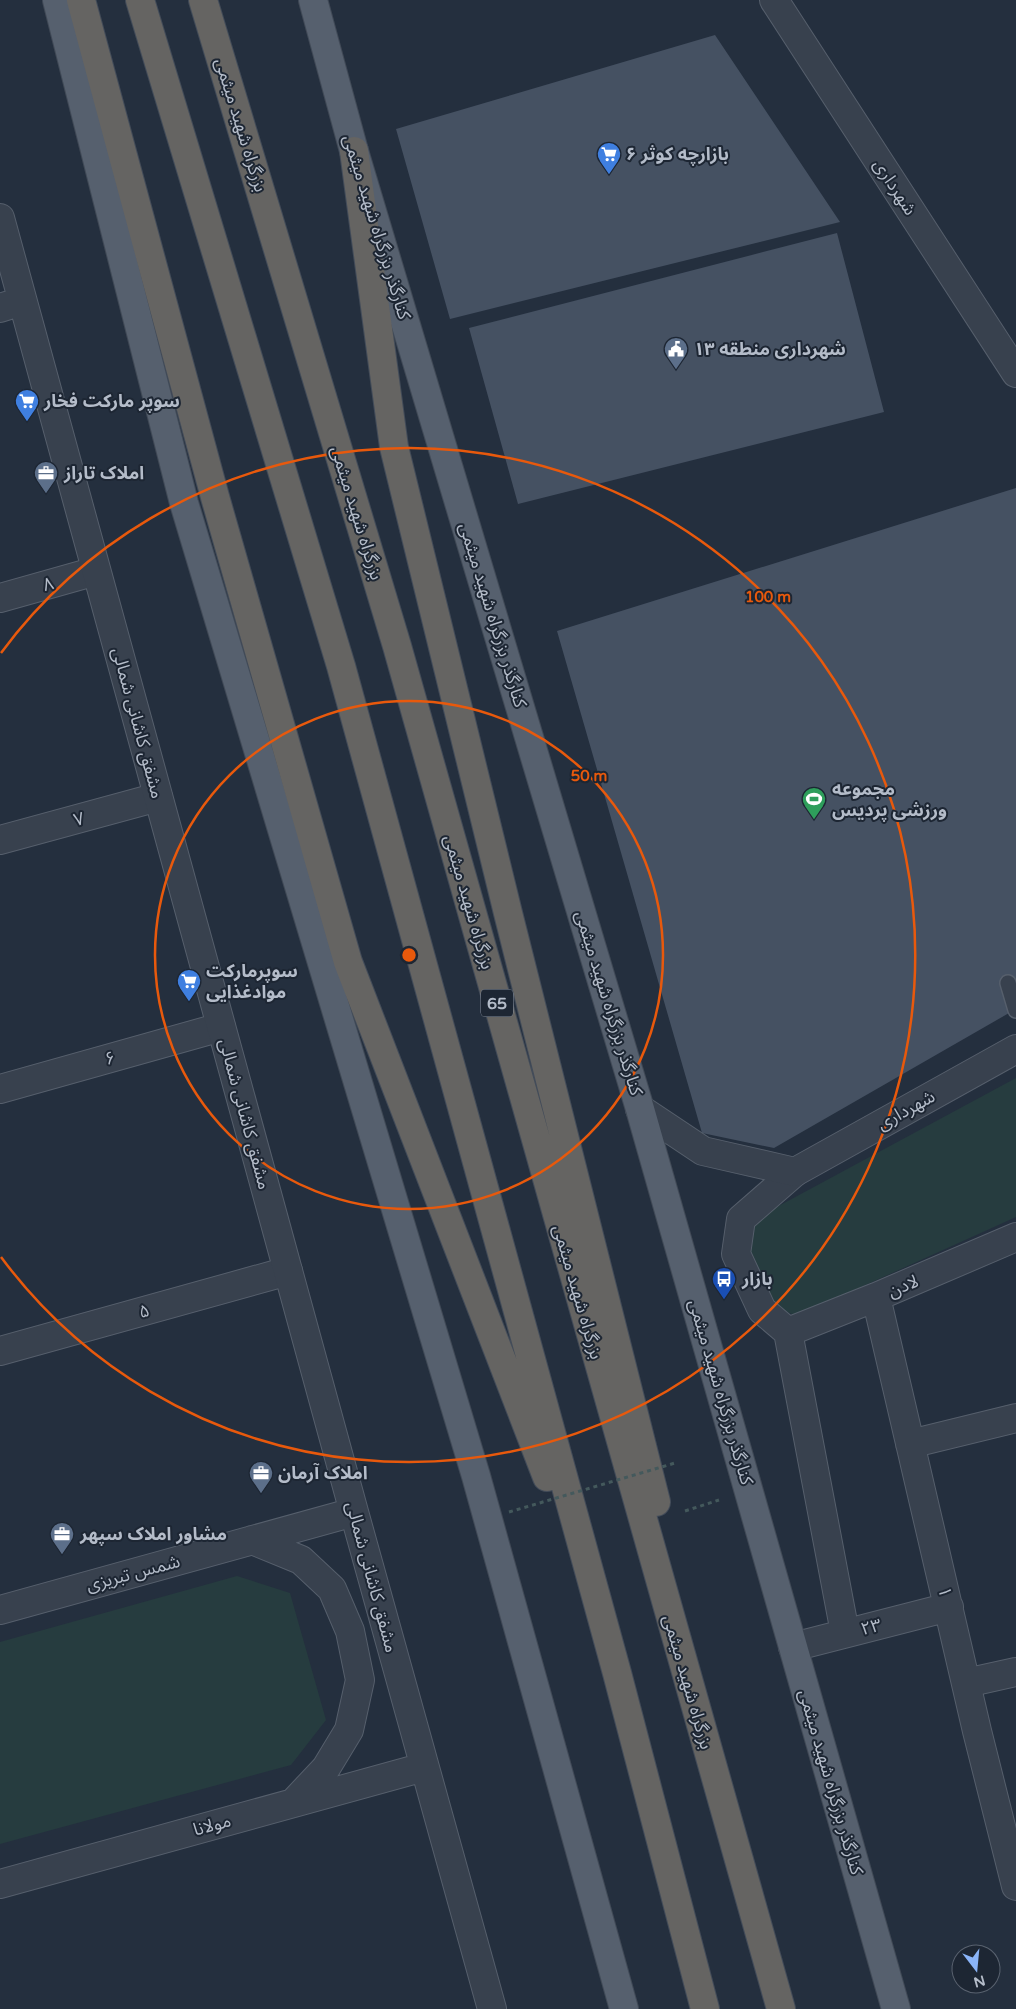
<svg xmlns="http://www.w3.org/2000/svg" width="1016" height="2009" viewBox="0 0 1016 2009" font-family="'Varela Round','Noto Sans Arabic',sans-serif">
  <rect width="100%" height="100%" fill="#242f3e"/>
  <path fill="#263c3f" d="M1016,1078V1217L797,1316L768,1304L742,1257L749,1222Z
    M237,1576L290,1593L326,1720L291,1765L0,1844V1642Z"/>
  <path fill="#455162" d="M715,35L840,222L450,319L396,129Z
    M837,233L884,412L518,504L469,328Z
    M1016,488V1009L774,1148L702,1133L557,631Z"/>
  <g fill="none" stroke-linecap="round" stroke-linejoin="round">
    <g stroke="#565f6c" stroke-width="18">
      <path id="service" d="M1008,983L1016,1010"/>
    </g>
    <g stroke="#565f6c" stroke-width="30">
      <path id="minor" d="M0,598L96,571
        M0,840L158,797
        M0,1089L221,1027
        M795,1172L741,1219L736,1254L762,1310L788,1332L845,1633
        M876,1297L977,1731L1016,1886
        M788,1332L876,1297L1016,1237
        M0,1351L288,1271
        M910,1444L1016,1418
        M793,1647L949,1607
        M966,1683L1016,1672"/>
    </g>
    <g stroke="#565f6c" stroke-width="30">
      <path id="tertiary" d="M774,0L1016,373
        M0,218L354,1512L492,2009
        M0,308L22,301
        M640,1109L703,1151L795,1172L1016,1049
        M252,1540L301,1560L332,1589L350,1631L360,1680L349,1730L326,1768L294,1802
        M0,1610L354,1512
        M0,1884L424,1767"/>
    </g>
    <g stroke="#414a57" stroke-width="30">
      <path id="primary" d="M57,0L184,503L476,1476L624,2009
        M313,0L354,151L640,1109L896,2009"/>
    </g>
    <g stroke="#434c59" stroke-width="30">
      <path id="trunk" d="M81,0L215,497L348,962L547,1477
        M140,0L341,666L617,1673L705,2009
        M203,0L397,646L781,2009
        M354,151L394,447L508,913L656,1502"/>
    </g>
    <path stroke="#44595c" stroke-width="3" stroke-dasharray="4 4" stroke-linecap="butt" d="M685,1511L719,1500"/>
    <use href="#service" stroke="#38414e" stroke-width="15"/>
    <use href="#minor" stroke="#38414e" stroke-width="28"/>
    <use href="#tertiary" stroke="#38414e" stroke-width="28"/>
    <use href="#primary" stroke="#56606e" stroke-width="28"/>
    <use href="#trunk" stroke="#656462" stroke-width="28"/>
    <path stroke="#44595c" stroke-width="3" stroke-dasharray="4 4" stroke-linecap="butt" d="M509,1512L675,1463"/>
  </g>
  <g fill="none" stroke="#e8590c" stroke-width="2.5">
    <circle cx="409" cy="955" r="254"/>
    <path d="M1 653A507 507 0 1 1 1 1257"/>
  </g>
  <defs>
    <g id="supermarket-pin" transform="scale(1.25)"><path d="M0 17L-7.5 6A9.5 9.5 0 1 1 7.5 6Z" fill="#3f7fe0" stroke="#1d2633"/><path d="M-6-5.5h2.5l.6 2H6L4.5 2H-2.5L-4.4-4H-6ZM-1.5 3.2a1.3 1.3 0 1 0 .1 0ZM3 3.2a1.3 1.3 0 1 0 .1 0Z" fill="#fff"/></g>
    <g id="civic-pin" transform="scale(1.25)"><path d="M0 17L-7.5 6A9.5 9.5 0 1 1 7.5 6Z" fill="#5c6f8a" stroke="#1d2633"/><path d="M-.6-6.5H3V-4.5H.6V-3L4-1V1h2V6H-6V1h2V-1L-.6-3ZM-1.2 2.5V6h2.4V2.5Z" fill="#fff"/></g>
    <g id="office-pin" transform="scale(1.25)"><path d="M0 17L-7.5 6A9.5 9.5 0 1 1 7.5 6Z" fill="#5c6f8a" stroke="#1d2633"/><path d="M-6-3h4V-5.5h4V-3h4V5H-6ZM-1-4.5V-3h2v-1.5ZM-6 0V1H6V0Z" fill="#fff"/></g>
    <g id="stadium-pin" transform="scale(1.25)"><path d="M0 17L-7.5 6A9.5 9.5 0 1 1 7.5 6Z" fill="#2e9e5b" stroke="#1d2633"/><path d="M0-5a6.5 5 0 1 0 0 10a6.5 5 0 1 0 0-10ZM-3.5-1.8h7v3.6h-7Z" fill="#fff"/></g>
    <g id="bus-pin" transform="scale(1.25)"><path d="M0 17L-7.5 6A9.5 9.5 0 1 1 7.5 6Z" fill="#1a4fb4" stroke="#1d2633"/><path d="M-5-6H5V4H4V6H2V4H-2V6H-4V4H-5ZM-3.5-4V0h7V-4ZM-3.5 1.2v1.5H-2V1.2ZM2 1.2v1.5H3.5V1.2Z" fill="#fff"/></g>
  </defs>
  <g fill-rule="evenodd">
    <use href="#supermarket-pin" x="609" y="154"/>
    <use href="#civic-pin" x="676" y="349"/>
    <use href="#supermarket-pin" x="27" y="401"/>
    <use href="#office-pin" x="46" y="473"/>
    <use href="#stadium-pin" x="814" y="799"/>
    <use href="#supermarket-pin" x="189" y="981"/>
    <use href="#bus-pin" x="724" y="1279"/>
    <use href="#office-pin" x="261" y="1473"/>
    <use href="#office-pin" x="62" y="1534"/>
  </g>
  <g text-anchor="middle" stroke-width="4" stroke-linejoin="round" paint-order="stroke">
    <rect fill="#1d2633" stroke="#878f9c" stroke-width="1" x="481" y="989.5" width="32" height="27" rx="4"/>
    <g font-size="16" font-weight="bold" fill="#b4bcc9">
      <text x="497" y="1009">65</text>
    </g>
    <g font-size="18" fill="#b4bcc9" stroke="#1d2633">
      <text transform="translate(241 125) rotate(73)" y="6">بزرگراه شهید میثمی</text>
      <text transform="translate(895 187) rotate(57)" y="6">شهرداری</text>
      <text transform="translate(377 227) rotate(73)" y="6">کنارگذر بزرگراه شهید میثمی</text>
      <text transform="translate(357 513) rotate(73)" y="6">بزرگراه شهید میثمی</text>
      <text transform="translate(48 584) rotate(-16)" y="6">۸</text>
      <text transform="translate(493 615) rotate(73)" y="6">کنارگذر بزرگراه شهید میثمی</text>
      <text transform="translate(138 723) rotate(75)" y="6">مشفق کاشانی شمالی</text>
      <text transform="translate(79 819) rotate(-15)" y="6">۷</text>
      <text transform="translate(469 902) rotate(74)" y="6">بزرگراه شهید میثمی</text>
      <text transform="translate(609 1003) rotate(73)" y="6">کنارگذر بزرگراه شهید میثمی</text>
      <text transform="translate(110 1058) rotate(-16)" y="6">۶</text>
      <text transform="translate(906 1110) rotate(-29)" y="6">شهرداری</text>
      <text transform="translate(245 1114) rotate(75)" y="6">مشفق کاشانی شمالی</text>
      <text transform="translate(903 1286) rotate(-23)" y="6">لادن</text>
      <text transform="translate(578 1292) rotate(74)" y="6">بزرگراه شهید میثمی</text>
      <text transform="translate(144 1311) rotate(-16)" y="6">۵</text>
      <text transform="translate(721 1392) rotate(74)" y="6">کنارگذر بزرگراه شهید میثمی</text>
      <text transform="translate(133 1573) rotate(-15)" y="6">شمس تبریزی</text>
      <text transform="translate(372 1577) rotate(75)" y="6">مشفق کاشانی شمالی</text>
      <text transform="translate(945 1592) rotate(77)" y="6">۱</text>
      <text transform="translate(871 1627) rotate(-14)" y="6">۲۳</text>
      <text transform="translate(688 1682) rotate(74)" y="6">بزرگراه شهید میثمی</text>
      <text transform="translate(831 1782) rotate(74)" y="6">کنارگذر بزرگراه شهید میثمی</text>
      <text transform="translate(212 1825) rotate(-15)" y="6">مولانا</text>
    </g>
    <g font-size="18" font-weight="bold" fill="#b4bcc9" stroke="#1d2633" text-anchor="start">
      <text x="626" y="160">بازارچه کوثر ۶</text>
      <text x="694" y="355">شهرداری منطقه ۱۳</text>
      <text x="44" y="407">سوپر مارکت فخار</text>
      <text x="64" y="479">املاک تاراز</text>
      <text x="832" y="795">مجموعه<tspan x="832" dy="21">ورزشی پردیس</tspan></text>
      <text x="206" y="977">سوپرمارکت<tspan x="206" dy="21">موادغذایی</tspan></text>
      <text x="742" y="1285">بازار</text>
      <text x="278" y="1479">املاک آرمان</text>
      <text x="80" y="1540">مشاور املاک سپهر</text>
    </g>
  </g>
  <circle cx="409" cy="955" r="8" fill="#e8590c" stroke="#1d2633" stroke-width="2.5"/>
  <g font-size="15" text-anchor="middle" font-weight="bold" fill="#e8590c" stroke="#1d2633" stroke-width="4" stroke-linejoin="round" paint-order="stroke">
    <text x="768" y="602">100 m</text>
    <text x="589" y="781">50 m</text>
  </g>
  <g transform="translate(976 1969) rotate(164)"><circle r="24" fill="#1d2633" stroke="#59626f"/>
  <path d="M0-4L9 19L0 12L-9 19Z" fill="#8ab4f8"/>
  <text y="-8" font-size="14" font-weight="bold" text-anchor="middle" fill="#b4bcc9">N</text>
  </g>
</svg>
